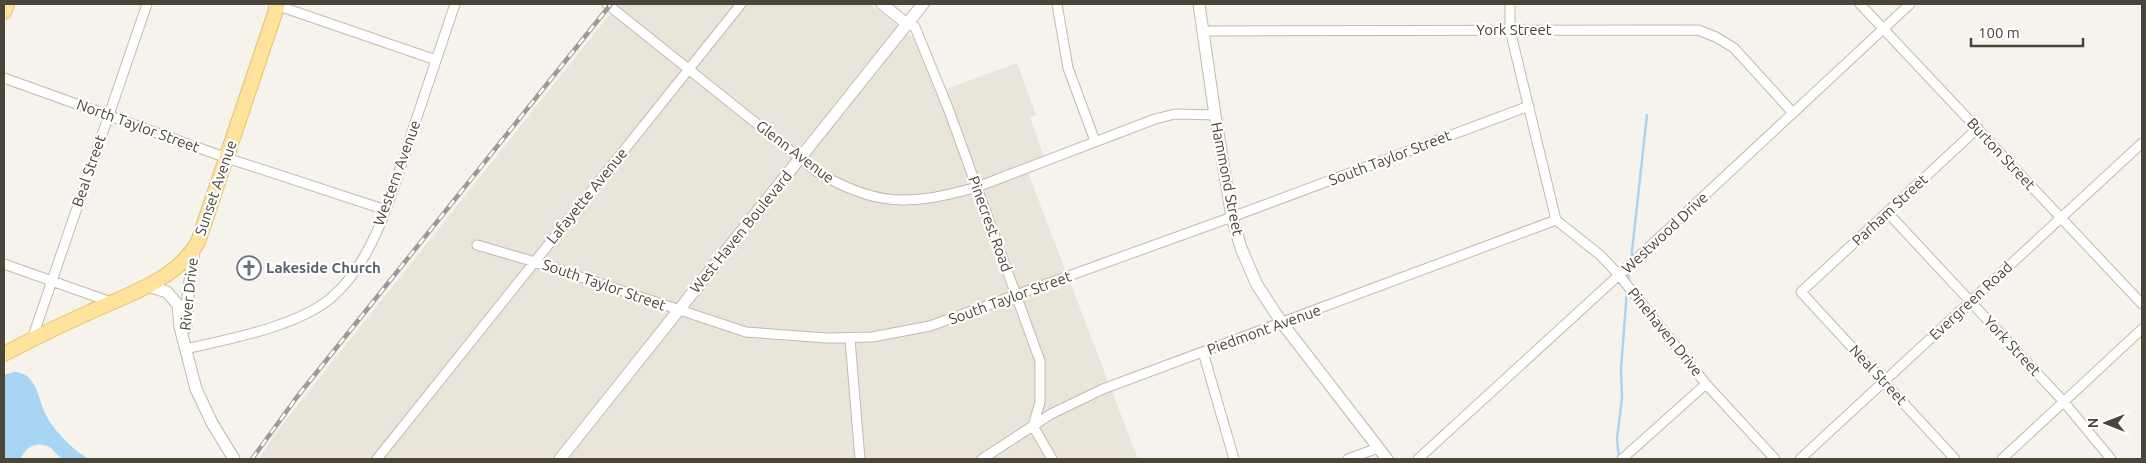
<svg xmlns="http://www.w3.org/2000/svg" width="2146" height="463" viewBox="0 0 2146 463" font-family="Ubuntu,sans-serif">
  <rect width="100%" height="100%" fill="#f6f3ec"/>
  <path fill="#eae5da" d="M618,4H870L914,39L936,93L1017,63L1036,115L1030,117L1044,157L1025,165L1138,459H259L277,431Z"/>
  <path fill="#a9d4f2" d="M14,372C37,372 38,400 46,415C54,431 74,451 89,459H62C58,456 54,451 51,448C39,440 25,446 21,459H4V375Z"/>
  <g fill="none" stroke-linecap="round" stroke-linejoin="round">
    <path stroke="#a9d4f2" stroke-width="2.5" d="M1631,260L1647,115
      M1628,282L1630,268
      M1619,459L1617,439L1622,398L1621,368L1627,290"/>
    <g stroke="#c2bbae" stroke-width="11">
      <path id="minor" d="M273,4L436,60
        M607,4L816,171C875,207 911,206 977,187L1155,119L1175,114L1215,115
        M1057,4L1068,68L1095,141
        M1510,4V30L1556,220L1600,255L1619,275L1706,384L1775,459
        M1860,4L2142,304
        M907,24L915,27L948,108L1040,361V402L1033,426L1052,459
        M1203,31L1698,30L1716,37L1734,48L1793,113
        M4,78L227,158L386,210
        M1888,213L2064,402L2111,459
        M477,245L535,262L746,332L827,338L872,337L930,326L1232,217L1529,106
        M4,264L111,302
        M32,339L147,4
        M850,339L860,459
        M186,349C229,339 296,327 331,298C376,260 395,183 413,129C427,88 441,46 455,4
        M1203,352L1234,459
        M377,459L741,4
        M982,459L1051,414L1103,389L1556,220
        M1348,459L1378,448
        M1418,459L1619,275L1910,4
        M1622,459L1706,384
        M1800,459L2142,143
        M1955,459L1801,292L1978,128
        M2002,459L2142,329"/>
    </g>
    <g stroke="#c2bbae" stroke-width="13">
      <path id="tertiary" d="M882,4L907,24
        M1199,4L1215,115L1232,217L1241,248L1257,285L1282,323L1387,459
        M148,286L167,292L178,305L180,327L196,389L212,423L234,459
        M186,328L187,305L194,249
        M560,459L923,4"/>
    </g>
    <g stroke="#e6c16a" stroke-width="16">
      <path id="primary" d="M4,12L7,4
        M4,354C32,339 61,325 90,312C129,294 176,280 198,242L278,4"/>
    </g>
    <use href="#minor" stroke="#fff" stroke-width="9"/>
    <use href="#tertiary" stroke="#fff" stroke-width="11"/>
    <use href="#primary" stroke="#ffe39c" stroke-width="14"/>
    <g stroke="#9a9a9a" stroke-width="4.5">
      <path id="rail" d="M252,459L297,397L611,4"/>
    </g>
    <use href="#rail" stroke="#fff" stroke-width="2.5" stroke-dasharray="8" stroke-linecap="butt"/>
  </g>
  <defs>
    <g id="church-ring" transform="scale(1.25)"><circle r="9.5" fill="#fff" stroke="#6b7280" stroke-width="1.5"/><path d="M-1.2-6h2.4v3.5h3.3v2.4h-3.3V6h-2.4V-.1h-3.3v-2.4h3.3Z" fill="#6b7280"/></g>
  </defs>
  <g fill-rule="evenodd">
    <use href="#church-ring" x="249" y="268"/>
  </g>
  <g text-anchor="middle" stroke-width="4.5" stroke-linejoin="round" paint-order="stroke">
    <g font-size="15" fill="#4b4439" stroke="#fff">
      <text x="1514" y="35">York Street</text>
      <text transform="translate(138 126) rotate(20)" y="5">North Taylor Street</text>
      <text transform="translate(795 152) rotate(37)" y="5">Glenn Avenue</text>
      <text transform="translate(2001 154) rotate(47)" y="5">Burton Street</text>
      <text transform="translate(1390 158) rotate(-21)" y="5">South Taylor Street</text>
      <text transform="translate(89 171) rotate(-71)" y="5">Beal Street</text>
      <text transform="translate(397 173) rotate(-70)" y="5">Western Avenue</text>
      <text transform="translate(1227 179) rotate(79)" y="5">Hammond Street</text>
      <text transform="translate(216 188) rotate(-71)" y="5">Sunset Avenue</text>
      <text transform="translate(587 196) rotate(-51)" y="5">Lafayette Avenue</text>
      <text transform="translate(1890 210) rotate(-43)" y="5">Parham Street</text>
      <text transform="translate(990 224) rotate(70)" y="5">Pinecrest Road</text>
      <text transform="translate(741 232) rotate(-51)" y="5">West Haven Boulevard</text>
      <text transform="translate(1665 233) rotate(-43)" y="5">Westwood Drive</text>
      <text transform="translate(604 285) rotate(19)" y="5">South Taylor Street</text>
      <text transform="translate(189 294) rotate(-84)" y="5">River Drive</text>
      <text transform="translate(1010 298) rotate(-20)" y="5">South Taylor Street</text>
      <text transform="translate(1971 301) rotate(-43)" y="5">Evergreen Road</text>
      <text transform="translate(1264 330) rotate(-20)" y="5">Piedmont Avenue</text>
      <text transform="translate(1665 332) rotate(51)" y="5">Pinehaven Drive</text>
      <text transform="translate(2012 346) rotate(47)" y="5">York Street</text>
      <text transform="translate(1878 375) rotate(47)" y="5">Neal Street</text>
    </g>
    <g font-size="15" font-weight="bold" fill="#5b616d" stroke="#fff" text-anchor="start">
      <text x="266" y="273">Lakeside Church</text>
    </g>
  </g>
  <rect width="2146" height="463" fill="none" stroke="#4b4439" stroke-width="10"/>
  <g transform="translate(2106 423) rotate(270)" stroke="#ffffff" stroke-width="4" paint-order="stroke">
  <path d="M0-4L9 19L0 12L-9 19Z" fill="#4b4439"/>
  <text y="-8" font-size="14" font-weight="bold" text-anchor="middle" fill="#4b4439">N</text>
  </g>
  <path d="M1971 38v8h112v-8" fill="none" stroke="#4b4439" stroke-width="2.5"/>
  <text x="1978" y="38" font-size="15" fill="#4b4439" stroke="#ffffff" stroke-width="4" paint-order="stroke">100 m</text>
</svg>
